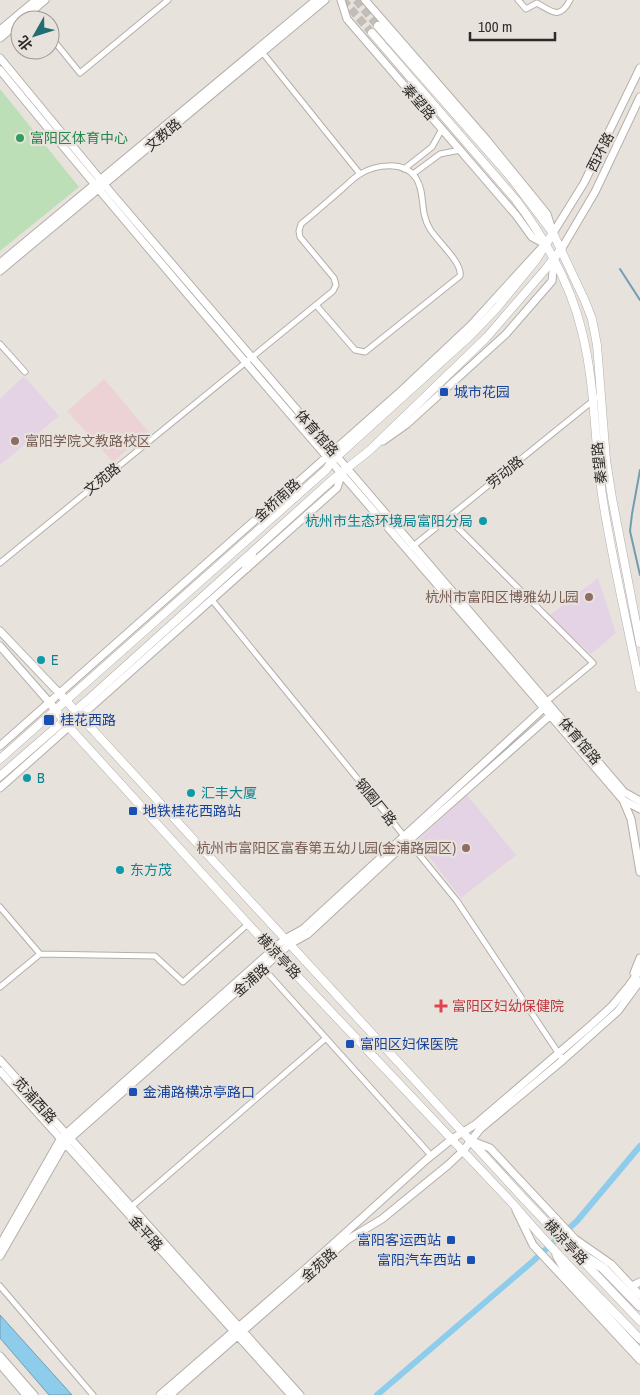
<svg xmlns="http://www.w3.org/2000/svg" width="640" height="1395" viewBox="0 0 640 1395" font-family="'Archivo Narrow','Noto Sans SC',sans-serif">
  <rect width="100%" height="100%" fill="#e8e2dd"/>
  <path fill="#ecd2d5" d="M104,379L148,431L113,462L67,411Z"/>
  <path fill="#e3d3e5" d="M24,376L59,416L0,465V399Z
    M598,578L616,633L591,654L549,616Z
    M467,795L516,855L461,898L417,841Z"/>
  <path fill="#bcdfb7" d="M0,89L79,187L0,251Z"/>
  <path fill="#8eccec" stroke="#719cb2" d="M0,1315L72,1395H49L0,1338Z"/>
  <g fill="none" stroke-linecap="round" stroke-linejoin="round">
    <path stroke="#719cb2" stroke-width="2" d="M620,269L640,300
      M640,470L632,514L630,531L640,575"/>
    <path stroke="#8eccec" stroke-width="6" d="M377,1395L532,1262L577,1221L640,1146"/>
    <path stroke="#c3bdb9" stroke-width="8" stroke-dasharray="8 4" stroke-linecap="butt" d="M343,0L372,33
      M356,0L378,26"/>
    <g stroke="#b5afab" stroke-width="7">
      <path id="street" d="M518,0L526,9L537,3C552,12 560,20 570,0
        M31,12L37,20
        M50,36L80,73L168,0
        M262,52L360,174
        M404,169L432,147L442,129
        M413,174L440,154L460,150
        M0,344L25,372
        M448,518L593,663L547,701
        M412,547L600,395
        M0,563L333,291L336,285L334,278L300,237L299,231L301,224C315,213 328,201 342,189C348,184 353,178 360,174C375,165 404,160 416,178C426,194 419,211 430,229C437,241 463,263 460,276L365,352L355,350L316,305
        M212,600L457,901L563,1060
        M0,907L40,954
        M264,969L428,1152
        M0,987L40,954L155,956L183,982L248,924
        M131,1207L326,1038
        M0,1286L93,1395"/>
    </g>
    <g stroke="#b5afab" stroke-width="9">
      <path id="secondary" d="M365,0L486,139L547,214L552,230
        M21,20L45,0
        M0,30L36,0
        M0,38L20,21
        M0,58L113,195L624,792L640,801
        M0,70C203,318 415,557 623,800L640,809
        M553,233L584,183L640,68
        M562,248L595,192L640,97
        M0,263L316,0
        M0,271L325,0
        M383,441L407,424L506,334L552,281L554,260
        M0,631L59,693
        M0,646L49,702
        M0,746L402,390L471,325L545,244L532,237L516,215L347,19L341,0
        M0,788L337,488L342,473
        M623,800L631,819L640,872
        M634,973L640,958
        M0,1060L300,1395
        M0,1071L291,1395
        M472,1141L490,1148L575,1239L611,1264L640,1295
        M516,1210L533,1245L640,1360
        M0,1245L61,1138L285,939L303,929L547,705
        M0,1256L65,1143L290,944L308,934L395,853L553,713
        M632,1286L640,1282
        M0,1356L34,1395
        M0,1364L26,1395
        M160,1395L310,1265L426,1160L452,1139L476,1124L589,1027L612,1006L628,987L640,970
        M170,1395L347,1240L382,1219L448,1165L463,1151L480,1129L563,1060L618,1011L640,981"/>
    </g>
    <g stroke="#b5afab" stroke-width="9">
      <path id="primary" d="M378,26L509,175L553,233L585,301L592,319L597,345L606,460L612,498L640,643
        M372,33L516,200C545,239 571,284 582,332C596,387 594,445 603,501C613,564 628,626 640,688
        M246,568L252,554
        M59,693L524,1199L640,1321
        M49,702L69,727L248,924L514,1205C553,1252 598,1295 640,1339
        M0,759L326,470L332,461L470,336L497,308L536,260L553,233
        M0,776L90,698L331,481L370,450L487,337L544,271L562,248"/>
    </g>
    <g stroke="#b5afab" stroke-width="11">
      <path id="highway" d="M568,1246L603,1268L640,1306
        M557,1255L569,1276L640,1353"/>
    </g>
    <use href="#street" stroke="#fff" stroke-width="5"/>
    <use href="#secondary" stroke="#fff" stroke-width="7"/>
    <use href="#primary" stroke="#fff" stroke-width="8"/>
    <use href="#highway" stroke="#fff" stroke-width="9"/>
  </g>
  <circle fill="#2e9e5b" stroke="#e8e2dd" stroke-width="2" cx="20" cy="138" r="5"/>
  <g fill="#1a4fb4" stroke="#e8e2dd" stroke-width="2">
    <rect x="439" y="387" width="10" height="10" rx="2.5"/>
    <rect x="43" y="714" width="12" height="12" rx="2.5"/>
    <rect x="128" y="806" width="10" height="10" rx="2.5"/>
    <rect x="345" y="1039" width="10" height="10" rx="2.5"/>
    <rect x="128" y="1087" width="10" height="10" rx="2.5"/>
    <rect x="446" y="1235" width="10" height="10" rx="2.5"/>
    <rect x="466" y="1255" width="10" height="10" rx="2.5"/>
  </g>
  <g fill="#8d6e63" stroke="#e8e2dd" stroke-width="2">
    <circle cx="15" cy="441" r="5"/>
    <circle cx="589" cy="597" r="5"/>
    <circle cx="466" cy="848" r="5"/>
  </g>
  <g fill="#0f9aa8" stroke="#e8e2dd" stroke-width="2">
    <circle cx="483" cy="521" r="5"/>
    <circle cx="41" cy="660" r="5"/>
    <circle cx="27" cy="778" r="5"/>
    <circle cx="191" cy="793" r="5"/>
    <circle cx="120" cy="870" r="5"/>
  </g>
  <path fill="#e0444e" stroke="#e8e2dd" stroke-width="2" d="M438.5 998.5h5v5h5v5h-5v5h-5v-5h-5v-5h5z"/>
  <g text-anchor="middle" stroke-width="4.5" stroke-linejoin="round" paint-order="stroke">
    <g font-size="14" fill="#2d2b29" stroke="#e8e2dd">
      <text transform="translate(419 102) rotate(49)" y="5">秦望路</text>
      <text transform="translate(163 135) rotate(-40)" y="5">文教路</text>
      <text transform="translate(600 152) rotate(-63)" y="5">西环路</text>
      <text transform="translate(317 433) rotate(49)" y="5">体育馆路</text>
      <text transform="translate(599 463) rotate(-96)" y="5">秦望路</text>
      <text transform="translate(505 472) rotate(-39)" y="5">劳动路</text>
      <text transform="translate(102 479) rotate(-39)" y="5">文苑路</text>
      <text transform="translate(277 500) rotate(-42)" y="5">金桥南路</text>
      <text transform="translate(580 741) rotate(50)" y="5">体育馆路</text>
      <text transform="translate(376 802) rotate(51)" y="5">钢圈厂路</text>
      <text transform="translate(279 956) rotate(47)" y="5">横凉亭路</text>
      <text transform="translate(251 980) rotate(-41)" y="5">金浦路</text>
      <text transform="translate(35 1100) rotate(48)" y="5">苋浦西路</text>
      <text transform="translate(146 1233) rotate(48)" y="5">金平路</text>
      <text transform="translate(566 1242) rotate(47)" y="5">横凉亭路</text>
      <text transform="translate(319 1265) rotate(-42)" y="5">金苑路</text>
    </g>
    <g font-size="14" fill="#27864d" stroke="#e8e2dd" text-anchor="start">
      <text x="30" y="143">富阳区体育中心</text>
    </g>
    <g font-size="14" fill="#164399" stroke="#e8e2dd" text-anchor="start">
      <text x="454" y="397">城市花园</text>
      <text x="60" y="725">桂花西路</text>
      <text x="143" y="816">地铁桂花西路站</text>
      <text x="360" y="1049">富阳区妇保医院</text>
      <text x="143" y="1097">金浦路横凉亭路口</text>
      <text x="441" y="1245" text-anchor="end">富阳客运西站</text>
      <text x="461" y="1265" text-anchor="end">富阳汽车西站</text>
    </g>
    <g font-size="14" fill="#785e54" stroke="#e8e2dd" text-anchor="end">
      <text x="25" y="446" text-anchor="start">富阳学院文教路校区</text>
      <text x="579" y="602">杭州市富阳区博雅幼儿园</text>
      <text x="456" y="853">杭州市富阳区富春第五幼儿园(金浦路园区)</text>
    </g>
    <g font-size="14" fill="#0d838f" stroke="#e8e2dd" text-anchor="start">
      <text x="473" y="526" text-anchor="end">杭州市生态环境局富阳分局</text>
      <text x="51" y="665">E</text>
      <text x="37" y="783">B</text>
      <text x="201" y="798">汇丰大厦</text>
      <text x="130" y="875">东方茂</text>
    </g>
    <g font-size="14" fill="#be3a42" stroke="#e8e2dd" text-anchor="start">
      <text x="452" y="1011">富阳区妇幼保健院</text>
    </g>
  </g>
  <g transform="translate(35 35) rotate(231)"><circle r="24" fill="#e8e2dd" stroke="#9d9995"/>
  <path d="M0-4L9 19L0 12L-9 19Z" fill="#216d73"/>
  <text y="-8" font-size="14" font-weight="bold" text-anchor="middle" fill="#2d2b29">北</text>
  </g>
  <path d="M470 32v8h85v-8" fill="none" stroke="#2d2b29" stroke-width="2.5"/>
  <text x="478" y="32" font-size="15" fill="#2d2b29" stroke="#e8e2dd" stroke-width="4" paint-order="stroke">100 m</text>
</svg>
